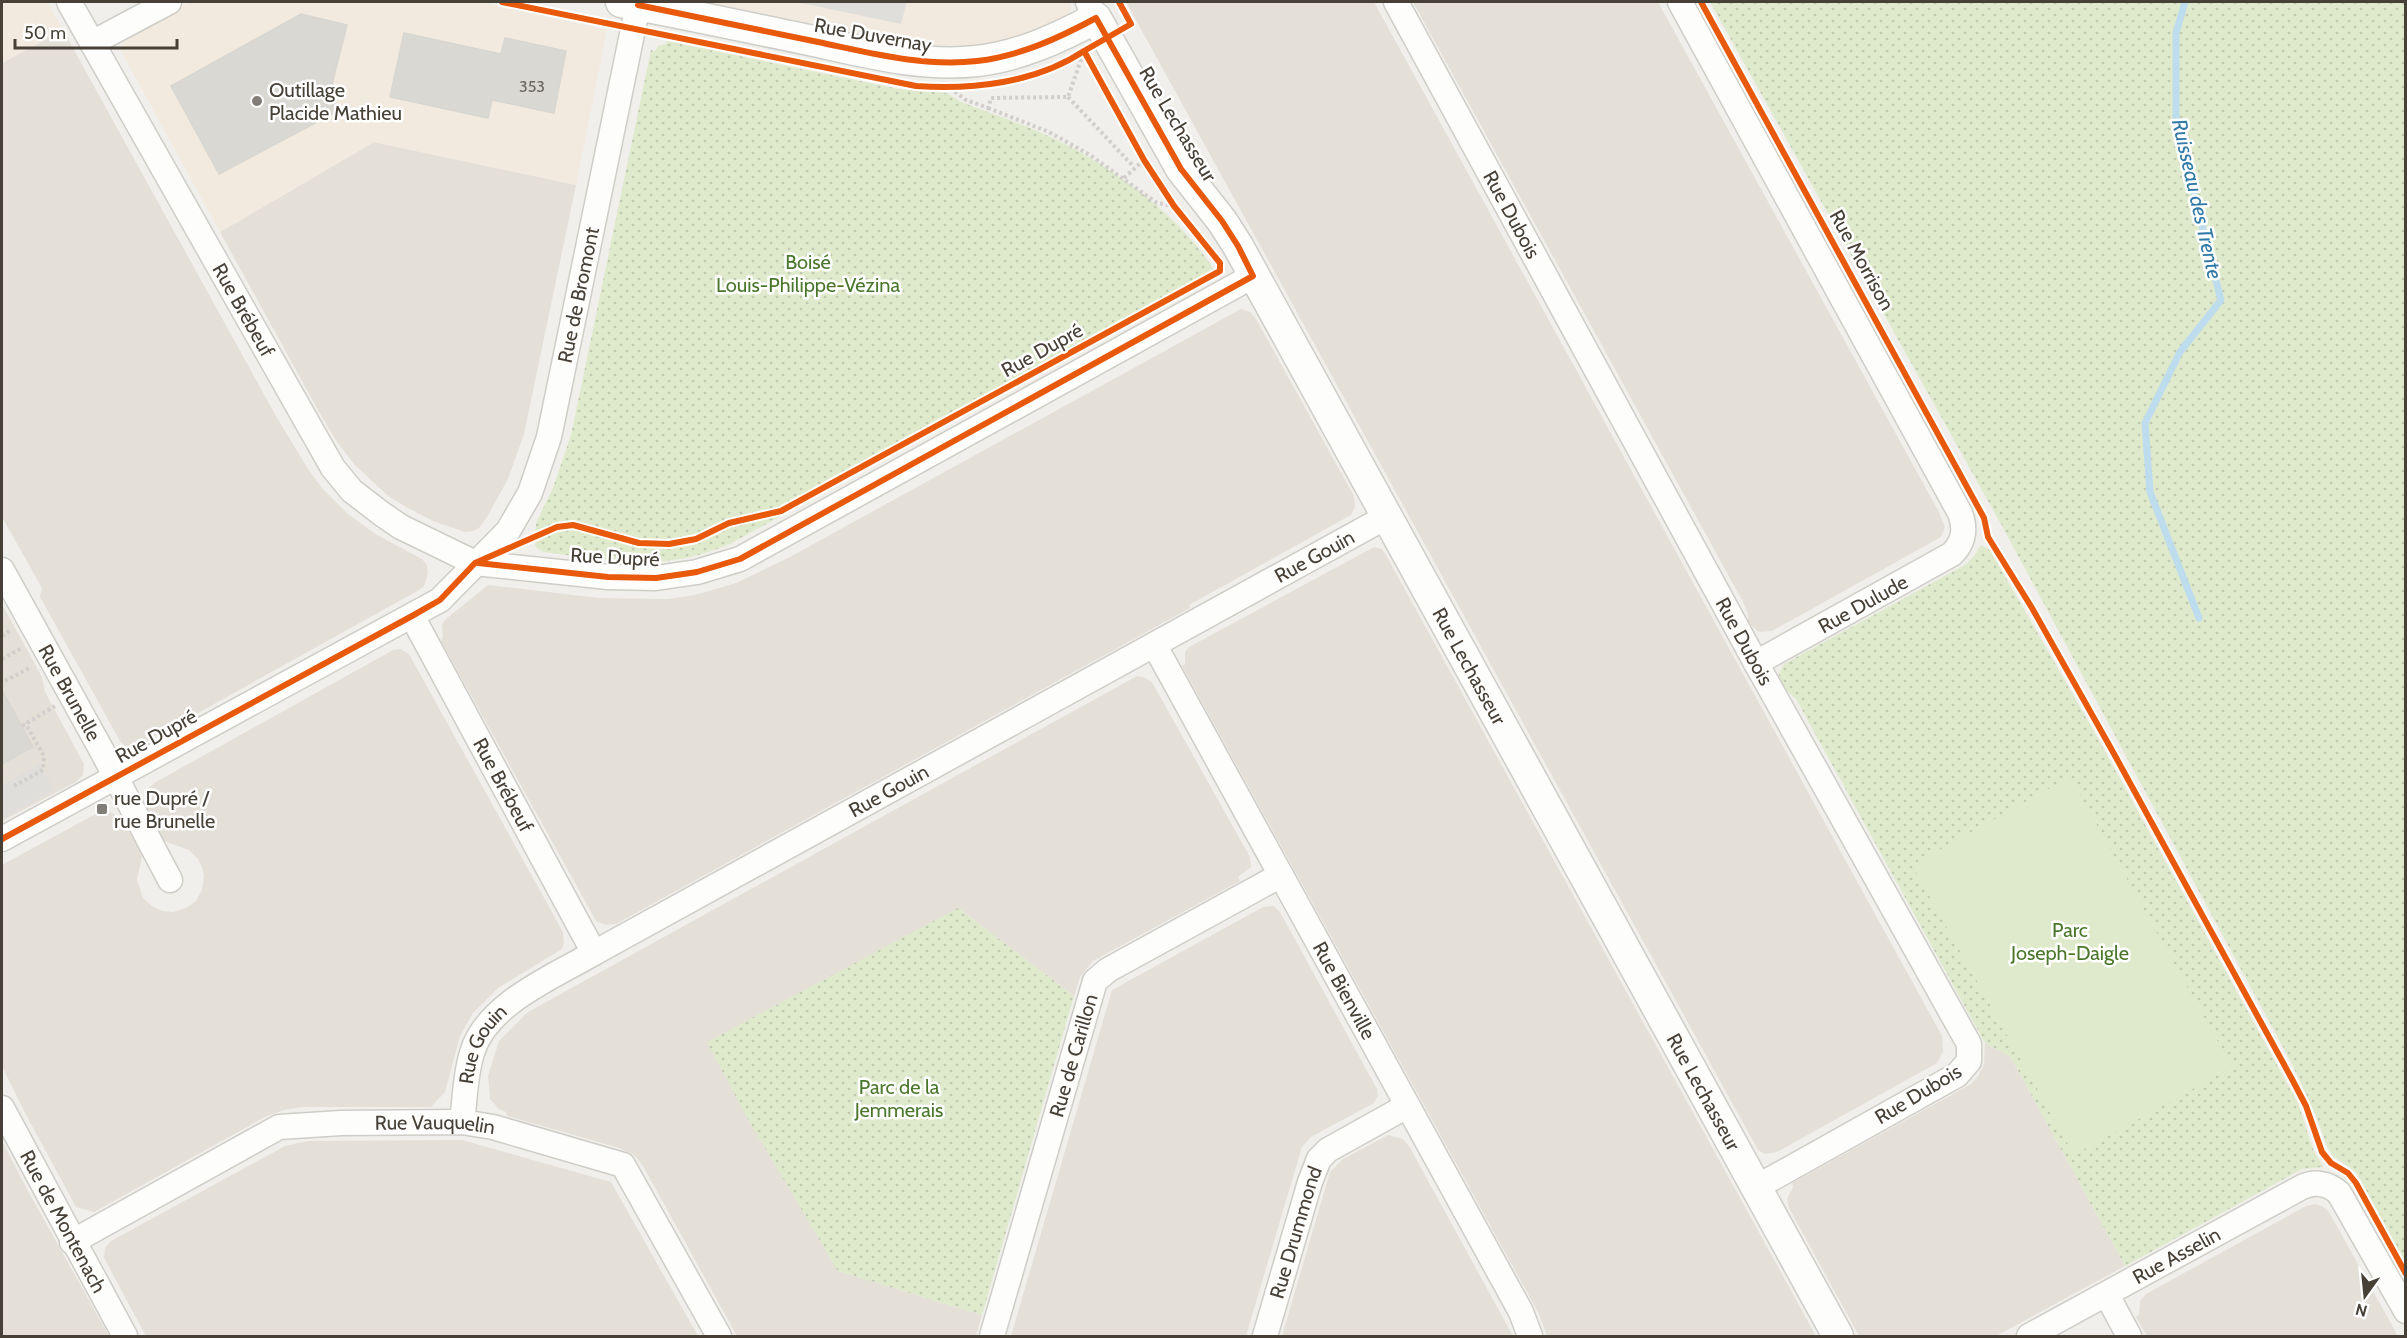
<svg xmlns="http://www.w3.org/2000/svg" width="2407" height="1338" viewBox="0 0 2407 1338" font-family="Cabin,sans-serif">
  <defs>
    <pattern id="green-dots" width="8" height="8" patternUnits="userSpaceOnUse" patternTransform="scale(1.5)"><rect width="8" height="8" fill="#dfeacc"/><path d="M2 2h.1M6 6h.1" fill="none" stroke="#c1cab0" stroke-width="1.8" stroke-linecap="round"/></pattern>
  </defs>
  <rect width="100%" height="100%" fill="#f0efeb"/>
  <path fill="#e4e0d8" d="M1126,2H1374L1942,1036L1943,1052L1937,1063L1777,1152L1765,1154L1758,1150Z
    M1413,2H1658L1939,512L1945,527L1941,537L1772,631L1759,632L1748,623V614L1743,602Z
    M63,30L276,416L308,469L322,488L348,514L377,535L422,559L427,565L428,573L424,586L419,590L137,747L131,748L125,746L120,741L40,597L42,588L2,517V63Z
    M374,142L576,185L524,434L508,479L487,517L479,528L473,531L465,532L433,521L406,507L387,495L355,465L337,442L319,412L220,232Z
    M1241,309L1250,312L1256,319L1354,496L1355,507L1351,515L1189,605L1190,608L616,924L606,925L596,921L441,641L443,637L442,624L446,619L488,585L599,598L668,599L695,595L736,583L788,558Z
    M1374,547L1382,549L1386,555L1816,1336H1547L1539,1314L1182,666L1185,664V652L1189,647Z
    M2,604L42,677L45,692L84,764L83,775L76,782L2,821Z
    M400,649L409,654L414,663L563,932L564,943L562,949L498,988L473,1013L460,1036L445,1092L431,1107H303L284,1110L265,1117L94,1212L76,1207L24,1111L2,1066V865L101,811L108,810L120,819L122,818L140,850L142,857L137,879L143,898L152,906L163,911L173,912L186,908L196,901L202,890L204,876L202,867L198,859L189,850L164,841L146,809L149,806L145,794L146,790L156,782L393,650Z
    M1137,676L1143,677L1152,682L1250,857L1251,867L1238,877L1240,881L1093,961L1080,977L1074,996L958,908L838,1271L982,1315L976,1336H737L643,1166L634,1155L619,1148L507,1116L506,1112L499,1109L490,1099L488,1076L499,1041L528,1012Z
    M1274,906L1280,912L1377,1089L1378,1096L1374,1103L1311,1137L1302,1147L1246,1336H1011L1112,990L1263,907Z
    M1985,1043L2010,1056L2125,1266L1996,1336H1859L1789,1208L1787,1199L1793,1187L1792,1183L1971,1084L1978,1076L1984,1064Z
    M1388,1135L1403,1139L1409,1146L1513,1336H1282L1330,1172L1343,1159Z
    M462,1140L611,1182L698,1336H146L104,1258L105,1248L111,1241L285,1146L308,1141Z
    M2,1141L28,1191L109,1336H2Z
    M2315,1204L2322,1206L2329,1212L2398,1336H2147L2136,1317L2139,1314L2140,1301L2146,1294L2306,1206Z"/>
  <path fill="#f2eade" d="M2,2H47L63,30L2,63Z
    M190,2H481L607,30L576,185L374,142L220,232L121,51L123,44L126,41L124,37Z
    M683,2H1071V9L1065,20L1059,24L982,48L914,49Z"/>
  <path fill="url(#green-dots)" d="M1710,2H2405V1261L2356,1172L2333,1156L2327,1146L2316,1116L2291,1062L2002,526Z
    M667,41L899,89L947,93L961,102C993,114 1028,126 1059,141C1119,171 1183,218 1218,276L730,544C712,551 692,558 672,560C630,566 585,557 543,552L535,546L536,523L553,488L571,435L651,50L655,51L658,46L666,44Z
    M1981,545L1990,550L2096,735L2298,1103L2312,1147L2323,1167L2302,1169L2125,1266L2010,1056L1985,1043L1796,699C1784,686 1771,686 1784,664L1965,565L1974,556Z
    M958,908L1074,996L982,1315L838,1271L742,1109L707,1042Z"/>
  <path fill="#dfeacc" d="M2070,777L2232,1067L2074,1155L1912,865Z"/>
  <path fill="#e0dedb" d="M796,2H907L901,24Z
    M40,764L54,790L2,819V785Z"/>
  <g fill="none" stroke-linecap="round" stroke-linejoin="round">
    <path stroke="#bddced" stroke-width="7" d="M2185,2L2176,33V122L2221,300L2180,352L2145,423L2150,492L2199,618"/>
  </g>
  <path fill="#dad8d3" stroke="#d8d6d1" stroke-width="1.5" d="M301,14L347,25L330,92L340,110L219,174L171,86Z
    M404,33L501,54L505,38L566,51L554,113L492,100L488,118L390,97Z
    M2,690L33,747L2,764Z"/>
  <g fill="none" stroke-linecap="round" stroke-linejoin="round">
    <g stroke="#cecdc8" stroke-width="27">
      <g id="minor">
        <path id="s1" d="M69,2L333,468L352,491L382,514L401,527L475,563L608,577L656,578L697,572L740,559L1253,276"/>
        <path d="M1088,2L1096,18"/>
        <path id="s2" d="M1396,2L1756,663L1969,1044V1061L1957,1075L1755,1188"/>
        <path d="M1680,2L1960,513C1966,529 1964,542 1952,554L1756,663"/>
        <path d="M92,43L169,2"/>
        <path id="s3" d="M2,570L102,751L170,880"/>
        <path id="s4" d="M412,616L594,953"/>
        <path id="s5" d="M1155,646L1521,1312L1530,1336"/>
        <path id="s6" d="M2,839L440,600L508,531L530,493L549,437L638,5"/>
        <path id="s7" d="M2,1108L125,1336"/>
        <path id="s8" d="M462,1122C465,1099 465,1075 472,1053C486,1004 553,977 594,953L1386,517"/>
        <path id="s9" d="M72,1242L279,1127L341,1123L462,1122L493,1127L623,1165L719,1336"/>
        <path d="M2107,1295L2129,1336"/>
        <path id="s10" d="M992,1336L1095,981L1108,970L1281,875"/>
        <path id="s11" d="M1265,1336L1310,1182L1319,1159L1328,1150L1407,1106"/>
        <path id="s12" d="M2029,1336L2302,1187C2315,1181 2328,1183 2339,1193L2406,1311"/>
      </g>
    </g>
    <g stroke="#cecdc8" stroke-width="33">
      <g id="tertiary">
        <path id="s13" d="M621,2C686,14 750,28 814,41C868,53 922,67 977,61C1020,56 1059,38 1096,18L1181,169L1222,221L1238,246L1838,1336"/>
      </g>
    </g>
    <path stroke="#d1cecc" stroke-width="4" stroke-dasharray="3 3" stroke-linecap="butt" d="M950,88L966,100L988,108L991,98L1068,97L1084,51
      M1068,97L1134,167
      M988,108L1049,132L1090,155L1157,203L1174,206
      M1124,178L1144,160
      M2,636L11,630
      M2,659L22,648
      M5,681L31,667
      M22,726L55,706
      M14,786L43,770L44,756L25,723"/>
    <use href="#minor" stroke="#fdfdfc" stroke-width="24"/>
    <use href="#tertiary" stroke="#fdfdfc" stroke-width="30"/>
    <g stroke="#fff" stroke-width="10">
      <path id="cycleway" d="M502,2L916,86C972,90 1036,83 1084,51
        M1701,2L1984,518L1988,537L2032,608L2113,752L2293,1081L2306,1106L2322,1152L2331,1163L2348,1173L2356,1183L2406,1274
        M478,563L608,577L656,578L697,572L740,559L1253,276L1238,246L1222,221L1181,169L1096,18C1059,38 1020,56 977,61C923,67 871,53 818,42C758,30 698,17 638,5
        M2,839L412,616L440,600L475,563L557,527L573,525L639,543L669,544L696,539L729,523L781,511L1220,271V263L1174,206L1144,160L1084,51L1131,24L1119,2"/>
    </g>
    <use href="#cycleway" stroke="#e8590c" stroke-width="6"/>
  </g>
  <g fill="#827d76" stroke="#fff" stroke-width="2">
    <circle cx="257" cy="101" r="6"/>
    <rect x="96" y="803" width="12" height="12" rx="3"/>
  </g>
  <g text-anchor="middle" stroke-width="5" stroke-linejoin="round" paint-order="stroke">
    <g font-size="16" fill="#6c675f">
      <text x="532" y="92">353</text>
    </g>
    <g font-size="20" fill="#474037" stroke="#fff">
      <text transform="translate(873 35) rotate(10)" y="7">Rue Duvernay</text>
      <text transform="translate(1178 124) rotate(59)" y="7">Rue Lechasseur</text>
      <text dy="7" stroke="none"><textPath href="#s2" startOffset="242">Rue Dubois</textPath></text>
      <text transform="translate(1862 260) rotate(61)" y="7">Rue Morrison</text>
      <text dy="7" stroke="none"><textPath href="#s6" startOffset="844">Rue de Bromont</textPath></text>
      <text dy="7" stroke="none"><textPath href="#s1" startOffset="354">Rue Brébeuf</textPath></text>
      <text transform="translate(1042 350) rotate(-29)" y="7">Rue Dupré</text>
      <text dy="7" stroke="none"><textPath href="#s8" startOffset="1054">Rue Gouin</textPath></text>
      <text transform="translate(615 557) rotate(3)" y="7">Rue Dupré</text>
      <text transform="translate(1863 604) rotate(-29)" y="7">Rue Dulude</text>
      <text dy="7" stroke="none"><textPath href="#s2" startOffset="728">Rue Dubois</textPath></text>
      <text dy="7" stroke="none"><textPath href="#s13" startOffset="1238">Rue Lechasseur</textPath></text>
      <text dy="7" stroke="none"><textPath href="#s3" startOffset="140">Rue Brunelle</textPath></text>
      <text transform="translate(156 736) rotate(-29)" y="7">Rue Dupré</text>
      <text dy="7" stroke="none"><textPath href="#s4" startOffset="192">Rue Brébeuf</textPath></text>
      <text dy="7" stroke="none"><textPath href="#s8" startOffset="568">Rue Gouin</textPath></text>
      <text dy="7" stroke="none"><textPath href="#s5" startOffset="393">Rue Bienville</textPath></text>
      <text dy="7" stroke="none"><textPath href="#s8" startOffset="82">Rue Gouin</textPath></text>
      <text dy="7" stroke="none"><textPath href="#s10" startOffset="292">Rue de Carillon</textPath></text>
      <text dy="7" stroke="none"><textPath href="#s13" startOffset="1724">Rue Lechasseur</textPath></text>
      <text transform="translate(1918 1094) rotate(-31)" y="7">Rue Dubois</text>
      <text dy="7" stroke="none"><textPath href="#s9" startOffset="393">Rue Vauquelin</textPath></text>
      <text dy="7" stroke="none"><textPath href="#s7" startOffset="129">Rue de Montenach</textPath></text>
      <text dy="7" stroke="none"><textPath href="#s11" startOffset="108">Rue Drummond</textPath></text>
      <text dy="7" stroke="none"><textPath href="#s12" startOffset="168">Rue Asselin</textPath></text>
    </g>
    <g font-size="20" fill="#474037" stroke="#fff" text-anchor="start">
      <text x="269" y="97">Outillage<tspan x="269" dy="23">Placide Mathieu</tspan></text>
      <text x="114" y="805">rue Dupré /<tspan x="114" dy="23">rue Brunelle</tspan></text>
    </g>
    <g font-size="20" fill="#4b772c" stroke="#fff">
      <text x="808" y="269">Boisé<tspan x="808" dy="23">Louis-Philippe-Vézina</tspan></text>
      <text x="2070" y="937">Parc<tspan x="2070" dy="23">Joseph-Daigle</tspan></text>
      <text x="899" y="1094">Parc de la<tspan x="899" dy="23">Jemmerais</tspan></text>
    </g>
    <g font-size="21" font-style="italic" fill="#317aa7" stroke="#fff">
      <text transform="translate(2197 199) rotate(77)" y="7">Ruisseau des Trente</text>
    </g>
  </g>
  <rect width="2407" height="1338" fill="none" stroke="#474037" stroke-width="6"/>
  <g transform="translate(2365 1296) rotate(195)" stroke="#ffffff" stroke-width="4.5" paint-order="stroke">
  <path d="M0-4.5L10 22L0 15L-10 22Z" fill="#474037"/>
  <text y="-9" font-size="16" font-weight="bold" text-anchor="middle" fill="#474037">N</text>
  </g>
  <path d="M15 39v9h162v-9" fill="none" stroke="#474037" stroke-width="3"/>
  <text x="24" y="39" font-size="18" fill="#474037" stroke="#ffffff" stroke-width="4.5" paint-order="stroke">50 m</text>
</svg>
